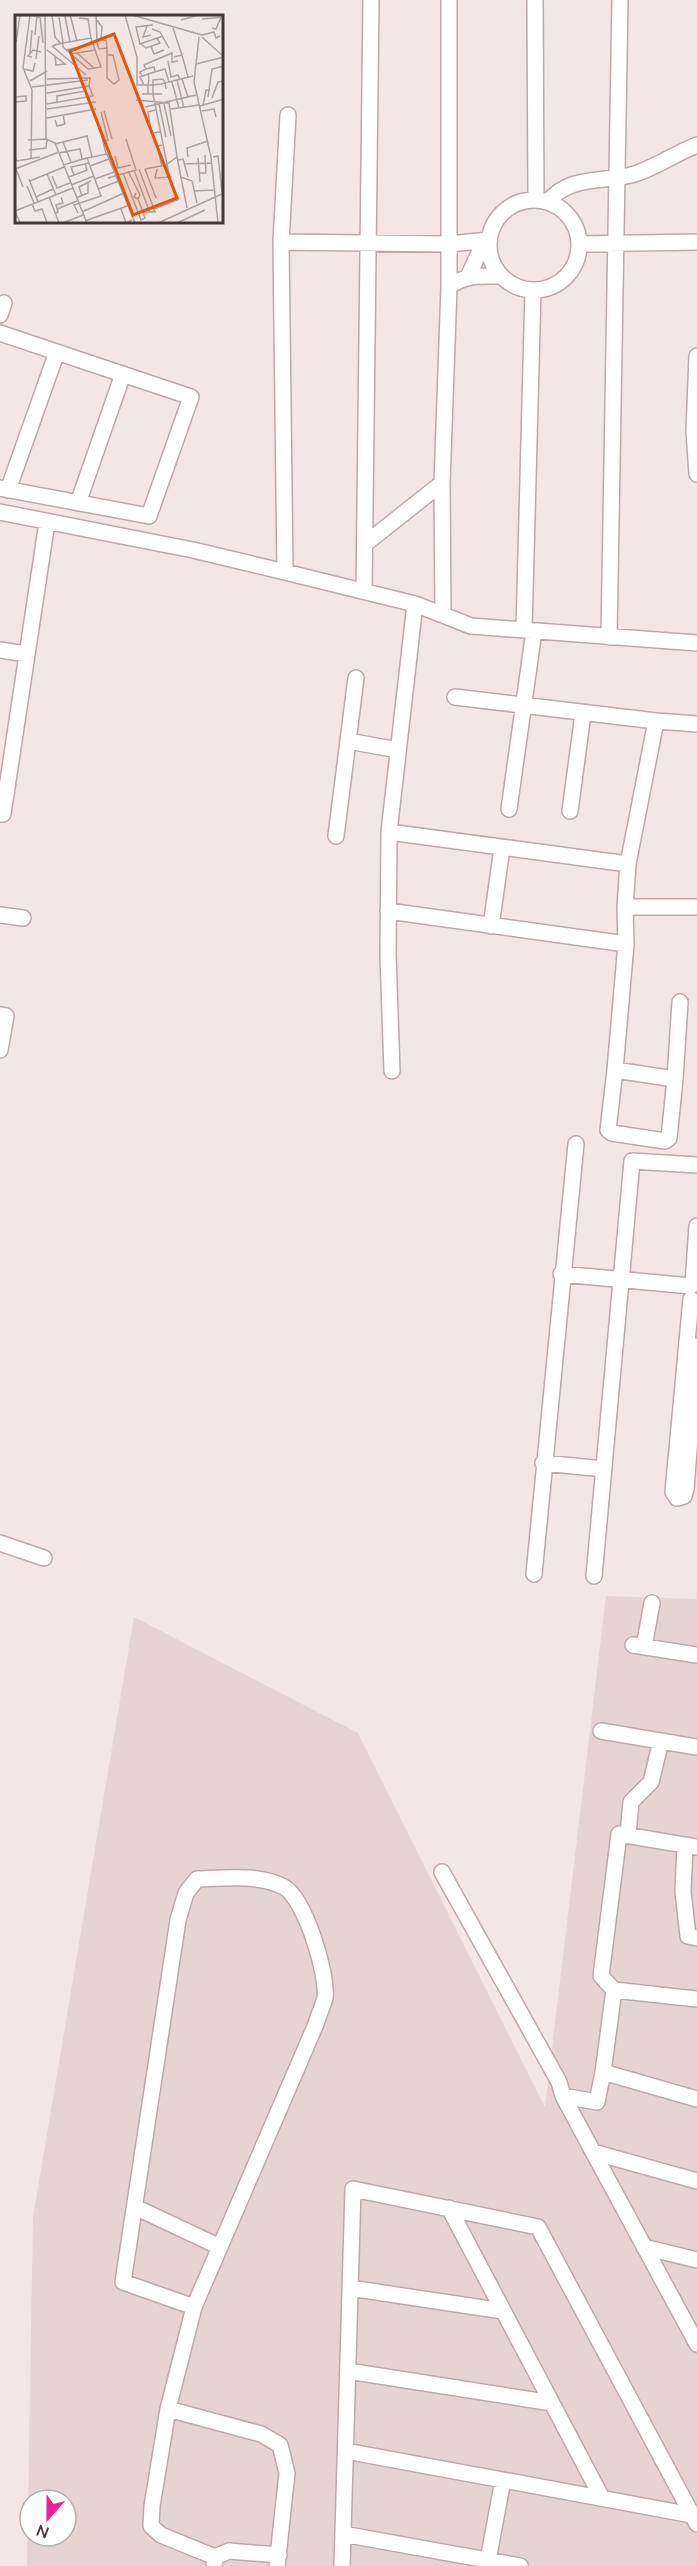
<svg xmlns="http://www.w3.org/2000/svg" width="697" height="2566" viewBox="0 0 697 2566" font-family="'Nunito Sans',sans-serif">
  <rect width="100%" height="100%" fill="#f2e6e6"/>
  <path fill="#e6d4d5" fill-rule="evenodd" d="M606,1596L697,1599V2566H27L33,2217L134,1617L358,1733L545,2107ZM30,2500H66V2536H30Z"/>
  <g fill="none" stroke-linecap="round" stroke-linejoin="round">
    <g stroke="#bda9aa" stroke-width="18">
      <path id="minor" d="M535,0L536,200
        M288,115L281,242L285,572L415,604
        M489 245a45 45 0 1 1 90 0a45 45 0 1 1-90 0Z
        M548,202C571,173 606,184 638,173C659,165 677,153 697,145
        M281,242L449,244L489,240
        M579,244L697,242
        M468,277L485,240
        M449,287C465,274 482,276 501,276
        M0,315L4,303
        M0,333L191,397L149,516L0,488
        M697,356L694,431L697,474
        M8,490L57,352
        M78,503L123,374
        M0,512L193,550L285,572
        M365,544L442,483
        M364,591L371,0
        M443,615L442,483L449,287V0
        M524,630L533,290
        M609,637L620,0
        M0,650L26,654
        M455,697L656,721L628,864L625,907
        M656,721L697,724
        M348,741L398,750
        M509,809L534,631
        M570,811L583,714
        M0,814H3L47,522
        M389,832L628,864
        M336,836L356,678
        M388,911L626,944
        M0,915L23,918
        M491,926L502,848
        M0,1015L6,1016L0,1050
        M615,1070L608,1130L612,1133L665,1141L669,1138L675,1079L615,1070L626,944L625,907H697
        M392,1071L388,955L389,832L415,604L471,626L697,643
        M675,1079L680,1002
        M561,1274L691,1286
        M693,1284L697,1226
        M691,1299L673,1492L677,1498L684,1496L686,1489L697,1346
        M543,1463L604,1469
        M0,1543L44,1558
        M534,1574L576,1144
        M594,1576L632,1161L697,1165
        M633,1645L697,1655
        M644,1647L652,1603
        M601,1731L697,1747
        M628,1835L631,1802L651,1782L661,1741
        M685,1845L683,1892L688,1936L697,1938
        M442,1872L559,2082L563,2096
        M614,1990L601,1976L619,1834L697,1847
        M697,1999L614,1990L603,2072L597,2102L563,2096L593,2152L697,2181
        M603,2072L697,2099
        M593,2152L697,2344
        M135,2207L220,2247
        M449,2208L602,2498
        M644,2247L697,2260
        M350,2288L503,2311
        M194,2307L123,2282L178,1920L186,1893L197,1879C225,1878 258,1874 284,1887C305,1899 328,1974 325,1998C323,2006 318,2016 316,2024L194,2307L168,2409L261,2434L280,2445L287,2473L277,2566
        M348,2371L552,2403
        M168,2409L152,2506L151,2526L161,2535L215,2557L214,2566
        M346,2451L692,2515
        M343,2534L520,2566
        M215,2557L229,2551L279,2555
        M488,2560L503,2480
        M342,2566L353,2189L538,2227L697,2524"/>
    </g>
    <use href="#minor" stroke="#fff" stroke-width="15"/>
  </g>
  <g transform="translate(15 15)">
    <rect width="208" height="208" fill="#f2e6e6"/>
    <path fill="none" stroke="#ada0a0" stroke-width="1.5" d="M15,0L8,53L17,75L16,144M15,0L25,2L28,28M30,0L31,124L40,128L72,208M37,0L40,22L46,29M55,0L62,26M81,0L82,28L84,34L92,33V63L99,69L104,65L98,40H93M110,0L122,42V70H129M117,0L187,20M50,1L55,27M64,3L73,4L76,23M187,4L209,2M82,5L87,12L86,25H91L92,33M166,5L184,0M138,10L121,12L125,29L148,21M132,11L128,22L136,20M158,13L167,40L159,42M197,13L201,14L207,0M137,14L145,17L154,33M20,20L22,0M187,20L199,17L201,23L205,21M184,22L179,67L196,142L203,208M187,22L209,42M1,27L5,0M126,29L131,33L145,28L142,23M37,31L71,60M38,31L40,30L48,28L76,23L86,52L73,54L49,33L48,32V28L44,2M136,31L139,39L149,35M32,35L50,49L41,50L40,41M51,35L78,29M15,38L17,15M62,38L79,53M56,39L80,35M167,40L173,62M17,42L13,41L18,35L26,37M21,44L24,21M153,46L156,62L163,60L165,65M181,49L209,42M8,54L18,56L20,48M131,54L129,50L157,38V47L163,46M133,59L150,54L154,67M127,61L125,57L131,54L139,52L140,56M167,64L173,82M162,65L169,93M15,66L32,56M157,67L164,93M17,72L73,65M32,78L74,71L75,63L32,64M127,79H138L155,164M133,79V70L134,63L133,59L125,62L129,70H138L146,69L150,68L151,74M147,79H138V65L148,64L150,68L178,61M193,82L197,54L209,51M197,83L203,67L209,66M121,85L154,88L162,142M0,87L11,86V81L1,82M42,88V81L65,77L71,76L73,82M32,89L78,81L74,71M144,89L151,122M149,89L156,121M185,91L209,84M188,91L191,75H195M130,92L181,80M32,94L81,87M156,94L184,90M140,95L133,97L135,110L137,118L145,117M89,96L97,124M187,96L199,94L201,102M86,97L93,125L89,126M32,103L81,94M40,105L42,111L50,109L48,100M85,117L82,104L86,117M86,118L91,139M13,125L32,124L31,133L14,135M48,127L56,147M40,129L72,121L77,142M44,138L65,134L67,144M100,141L103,153L116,150M173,142L172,133L193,126M198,142L203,141L207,177M0,143L2,146L25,142M72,143L92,139L120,208M183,143L185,167M163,145L168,144L173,162M169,149L196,148M48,150L72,143L86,181L59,190L63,198M75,151L94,144M147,151L142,131L147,130M0,154L44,137M1,154L8,172M124,154L140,197H128M130,154L151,150L162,142L172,193M130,154L141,183M142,154L140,163L157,162M119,155L135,198M113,156L125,180L123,184L119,182L121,178M108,158L126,205L130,203L123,184M184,158H191L190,140M59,160L56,152L70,149M37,161L42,173L55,168M54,162L72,155L70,149L73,148M166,162L177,166L182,188M93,163L121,155L111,124M14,164L23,187M80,164L99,157M15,166L32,159M56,170L79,161M12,171L19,188M83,174L104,166M179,176L199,175M41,180L32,159L49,152M67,181L64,172L76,166M21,182L38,174M34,182L44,208M61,183L73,178V168M17,189L20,196L27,194L32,208M42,194L62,186M106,194L111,208L117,205M139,194L164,184M67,197L109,178M40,198L43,197L41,190L48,188L46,182M70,206L115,190M5,208L0,196L58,173M48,208L68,200M143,208L209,178M162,208L190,195"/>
    <path fill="#e0570e" fill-opacity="0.15" stroke="#e0570e" stroke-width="3" d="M99,19L162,183L118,200L55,36Z"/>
    <rect width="208" height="208" fill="none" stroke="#453637" stroke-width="3"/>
  </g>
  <g transform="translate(48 2518) rotate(201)"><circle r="28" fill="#ffffff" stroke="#b5afaf" stroke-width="1.5"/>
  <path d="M0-4.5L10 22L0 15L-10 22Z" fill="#f21d99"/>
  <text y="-9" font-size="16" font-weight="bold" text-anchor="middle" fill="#453637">N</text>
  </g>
</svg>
